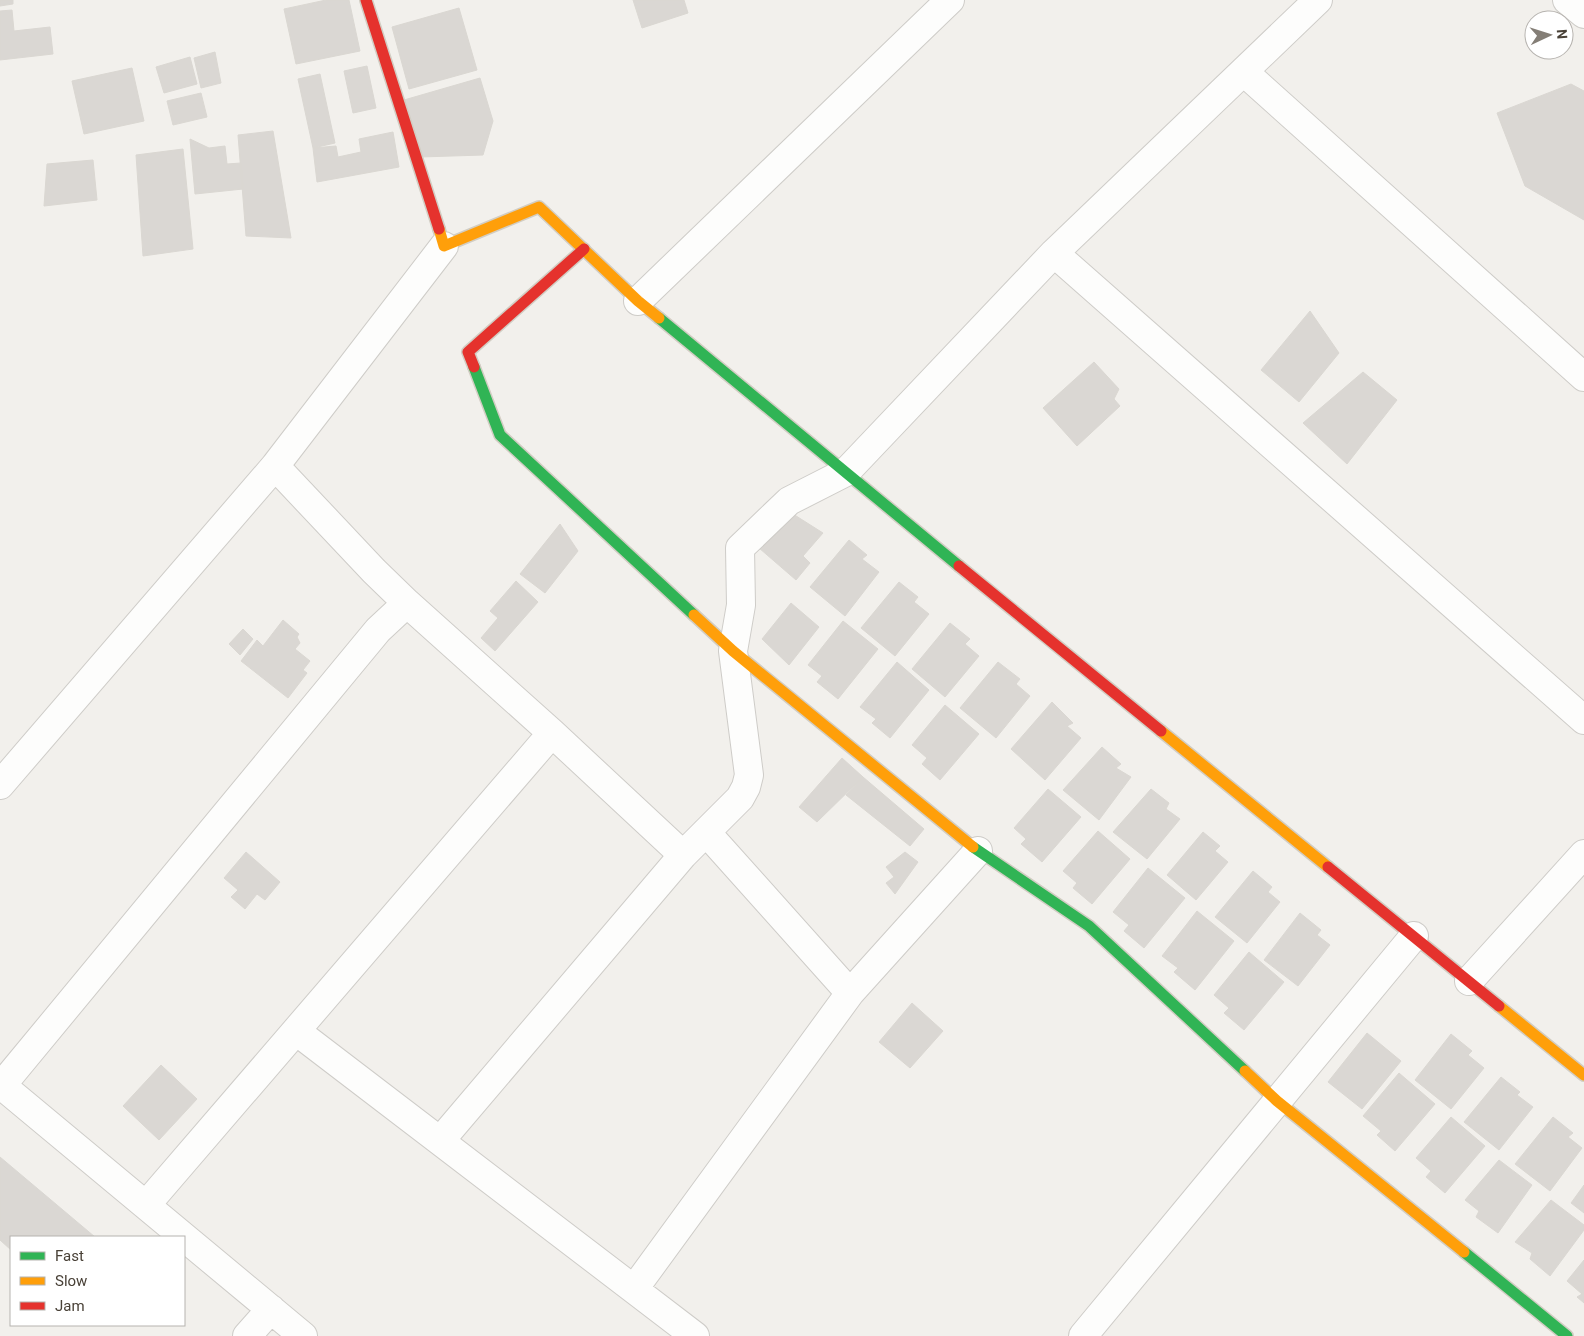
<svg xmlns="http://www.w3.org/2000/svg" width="1584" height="1336" viewBox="0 0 1584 1336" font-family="Roboto,sans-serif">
  <rect width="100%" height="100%" fill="#f2f0ec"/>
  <path fill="#dad7d3" stroke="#dad7d2" d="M0,0H13V4L0,6Z
    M326,0H349L360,51L296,64L284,9Z
    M633,0H684L688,13L642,28Z
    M459,8L477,70L409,89L392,27Z
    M12,10L14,31L50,27L53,54L0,60V11Z
    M215,52L221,83L201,88L194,58Z
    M190,57L197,84L164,93L156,67Z
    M367,66L376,108L353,113L344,71Z
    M132,68L144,121L84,134L72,81Z
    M320,74L335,143L313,148L298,79Z
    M480,78L493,121L483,155L420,157L404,100Z
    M1571,84L1584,91V220L1525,186L1497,113Z
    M201,93L207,117L173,125L167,101Z
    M273,131L291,238L246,236L238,135Z
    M393,132L399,167L317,182L313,148L336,146L338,157L361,152L359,139Z
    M190,139L209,148L225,146L227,164L241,163L243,189L195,194Z
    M183,149L193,249L143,256L136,155Z
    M93,160L97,200L44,206L47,164Z
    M1310,311L1339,353L1299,402L1261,370Z
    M1094,362L1119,389L1114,399L1120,406L1077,446L1043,408Z
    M1363,372L1397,400L1347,464L1303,423Z
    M793,514L823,533L803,556L810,563L796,580L759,548Z
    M560,524L578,551L545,593L520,574Z
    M849,540L867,555L862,559L879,572L845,616L810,587Z
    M516,581L538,602L495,651L481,638L498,618L490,611Z
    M899,582L918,597L914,602L929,614L895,656L861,628Z
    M791,603L819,627L789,665L762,639Z
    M283,620L299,634L297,637L300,643L295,649L310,661L303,670L307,673L288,698L241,661L257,640L263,646Z
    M843,621L878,649L838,699L817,682L822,676L808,665Z
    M950,623L970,639L965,644L979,656L945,697L912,669Z
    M243,629L253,639L240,655L229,644Z
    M897,662L929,690L890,738L872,723L876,719L860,707Z
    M998,662L1020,679L1016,684L1030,696L996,738L960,708Z
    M1052,702L1073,723L1067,726L1081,738L1045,780L1011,749Z
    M945,705L979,734L940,780L922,764L927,758L912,745Z
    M1102,747L1121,764L1116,768L1131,777L1099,820L1063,790Z
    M842,758L863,777L817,822L799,807Z
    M863,777L924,829L910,846L846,795Z
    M1048,789L1081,817L1042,862L1021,844L1026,839L1014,828Z
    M1151,789L1169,803L1166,809L1180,819L1147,859L1113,832Z
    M1098,831L1130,859L1092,904L1073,888L1077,883L1063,871Z
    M1203,832L1220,846L1215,851L1228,862L1196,900L1167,875Z
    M246,852L280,882L265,900L257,894L245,909L231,897L238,890L224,878Z
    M905,852L918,862L895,894L886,883L894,877L886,867Z
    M1148,868L1185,898L1144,948L1124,931L1129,925L1113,912Z
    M1253,871L1272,887L1268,892L1280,902L1247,943L1215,917Z
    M1197,911L1234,941L1195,990L1174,972L1178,968L1162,956Z
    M1300,913L1321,930L1317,935L1330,945L1298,986L1264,960Z
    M1249,952L1284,982L1244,1030L1224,1013L1229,1008L1214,995Z
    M912,1003L943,1031L910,1068L879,1042Z
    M1367,1033L1401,1061L1362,1109L1328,1082Z
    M1451,1034L1472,1051L1468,1055L1484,1068L1451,1109L1415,1080Z
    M161,1065L197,1099L159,1140L123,1106Z
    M1399,1073L1435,1104L1395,1151L1377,1135L1381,1131L1363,1116Z
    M1501,1077L1520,1092L1517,1095L1533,1107L1499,1150L1464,1122Z
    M1451,1117L1485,1146L1445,1193L1426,1177L1431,1171L1416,1158Z
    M1553,1117L1573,1133L1568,1137L1582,1148L1550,1191L1515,1164Z
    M0,1157L95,1237H11V1250L0,1240Z
    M1499,1160L1532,1185L1498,1233L1476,1217L1479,1211L1465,1200Z
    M1584,1185V1213L1571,1203Z
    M1551,1200L1584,1225V1230L1550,1276L1530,1259L1532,1253L1515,1242Z
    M1584,1260V1303L1577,1297L1582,1294L1567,1281Z"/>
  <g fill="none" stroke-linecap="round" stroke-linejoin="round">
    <g stroke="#ceccc8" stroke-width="30">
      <path id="street" d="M1567,0L1584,14
        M1244,72L1584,377
        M1054,253L1584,720
        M638,301L950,0
        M275,466L374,571L407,603L552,733L683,855
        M0,785L275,466L444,246
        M1469,981L1584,854
        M850,993L978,851
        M296,1031L695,1336
        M0,1084L303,1336
        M2,1085L378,630L407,603
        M440,1141L683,855L740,798L746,787L749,775L733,651L741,605L740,548L789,501L846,472L1054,253L1318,0
        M146,1205L552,733
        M634,1289L850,993L706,832
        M247,1336L271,1309
        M1083,1336L1414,936"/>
    </g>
    <g stroke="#d2cdc3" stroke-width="14">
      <path id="fast" d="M659,318L959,566
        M474,367L500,435L694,615
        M973,847L1089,926L1245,1071
        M1464,1252L1567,1336"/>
    </g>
    <g stroke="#d2cdc3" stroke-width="14">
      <path id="slow" d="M439,229L444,246L539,207L638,301L659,318
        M694,615L733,651L973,847
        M1161,731L1328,867
        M1499,1006L1584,1075
        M1245,1071L1277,1101L1464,1252"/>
    </g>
    <g stroke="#d2cdc3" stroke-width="14">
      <path id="jam" d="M366,0L439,229
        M474,367L468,352L584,249
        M959,566L1161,731
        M1328,867L1499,1006"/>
    </g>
    <use href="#street" stroke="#fdfdfc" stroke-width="28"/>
    <use href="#fast" stroke="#30b455" stroke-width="11"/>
    <use href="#slow" stroke="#ff9f0a" stroke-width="11"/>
    <use href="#jam" stroke="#e5322d" stroke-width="11"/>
  </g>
  <rect x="10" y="1236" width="175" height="90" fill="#ffffff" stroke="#b6b3af"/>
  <rect x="20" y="1252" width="25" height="8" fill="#30b455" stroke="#b6b3af"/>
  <text x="55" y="1261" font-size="15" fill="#494137">Fast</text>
  <rect x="20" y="1277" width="25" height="8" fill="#ff9f0a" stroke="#b6b3af"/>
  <text x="55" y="1286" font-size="15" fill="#494137">Slow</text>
  <rect x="20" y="1302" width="25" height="8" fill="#e5322d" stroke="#b6b3af"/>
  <text x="55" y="1311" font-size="15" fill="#494137">Jam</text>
  <g transform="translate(1549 35) rotate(86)"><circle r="24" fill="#ffffff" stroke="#b6b3af"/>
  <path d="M0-4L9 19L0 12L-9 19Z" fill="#847e76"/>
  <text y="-8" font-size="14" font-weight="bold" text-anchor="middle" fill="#494137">N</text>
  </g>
</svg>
